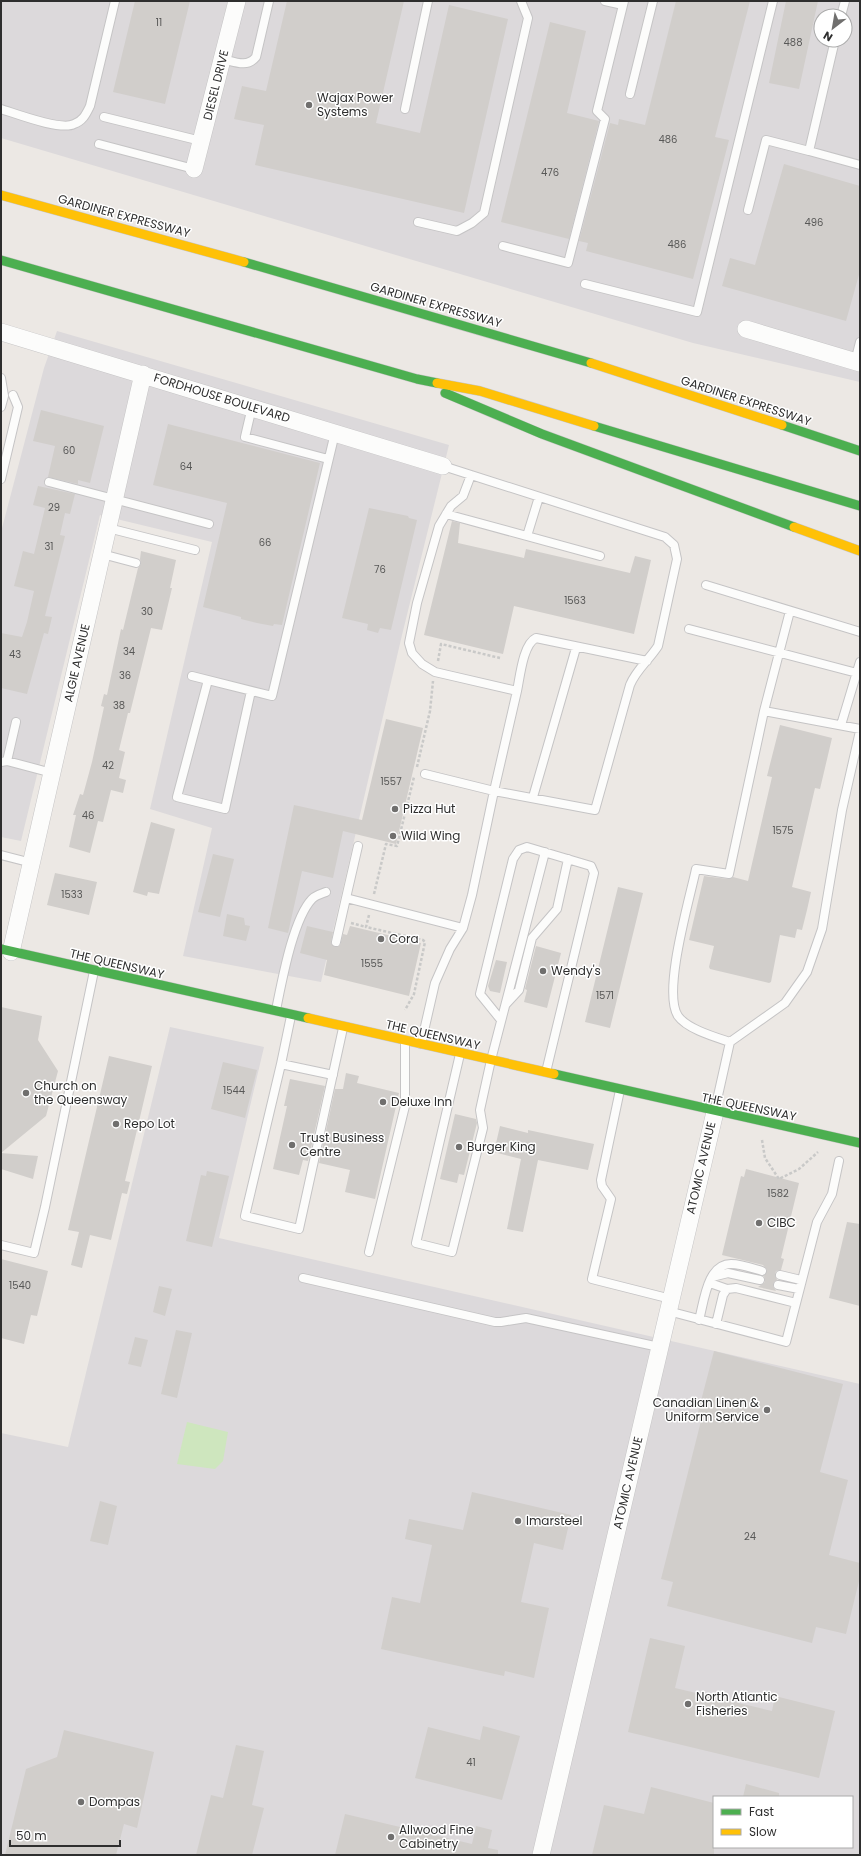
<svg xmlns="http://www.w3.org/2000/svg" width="861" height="1856" viewBox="0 0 861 1856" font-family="Poppins,sans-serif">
  <rect width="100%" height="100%" fill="#ece8e4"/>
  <path fill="#dcd9db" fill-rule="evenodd" d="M1,1H860V382L693,343L1,138ZM821,16H845V40H821Z
    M57,331L449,445L402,635L321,982L183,956L212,828L150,809L212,542L100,515L21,841L1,837V532L44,368Z
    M170,1027L264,1047L219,1238L860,1384V1855H1V1433L68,1447ZM714,1797H852V1847H714Z"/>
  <path fill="#cee6be" d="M187,1422L228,1432L223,1461L215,1469L177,1464Z"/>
  <path fill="#d1cecb" d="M135,1H190L165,104L113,92Z
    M287,1H404L376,123L420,133L449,5L508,19L464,213L255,165L264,125L234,119L242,86L266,91Z
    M676,1H750L715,137L729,140L693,279L586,251L588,243L579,241L610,123L618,125L619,119L645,125Z
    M786,1H818L799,89L769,83Z
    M550,22L586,31L567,113L599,121L569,239L501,222Z
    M784,164L860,186V271L846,321L722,286L730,258L755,265Z
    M41,410L104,426L90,483L78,480V484L48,477L55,446L33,441Z
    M168,424L320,463L282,625L274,624L273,626L257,623L241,619V617L203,607L227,503L153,485Z
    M38,486L75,494L70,514L65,513L60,535L65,536L45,616L52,617L48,634L44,633L27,694L1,688V633L22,637L27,622L34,591L14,586L23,551L34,554L45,508L33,505Z
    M369,508L408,516L409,518L417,520L391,630L380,628L378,633L367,630L368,624L342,618Z
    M452,521L460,523L458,543L524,558L526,549L630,573L635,556L651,560L634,634L514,606L503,654L424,635Z
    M141,551L176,560L170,588H172L162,630L151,628L130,713H128L119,750L125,752L119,778L126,780L123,793L111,790L103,822L98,821L90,853L69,847L76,815H73L80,794L83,795L92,762L104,707L101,706L104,694L107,695L121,629L123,630L138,568L141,564L140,559Z
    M386,719L423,728L396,844L343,831L333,878L302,871L288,933L268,928L294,805L362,820Z
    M780,725L832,738L820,789L815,788L792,887L811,892L807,910L802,930L797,929L795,938L780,935L771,982L769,983L710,969L709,967L714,946L689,940L704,876L728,879L733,877L748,881L772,777L767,776Z
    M151,822L175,829L159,894L148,892L147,896L133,892Z
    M213,854L234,859L220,917L198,912Z
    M55,873L97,882L89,915L47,905Z
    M618,887L643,893L610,1028L585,1022Z
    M227,914L244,918L245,925L250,926L246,941L223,936Z
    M307,926L333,932L331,943L335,947L340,945L343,934L347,935L350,926L421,943L409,996L324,975L327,960L300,953Z
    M536,946L561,953L547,1008L524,1002L527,990L525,989Z
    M496,960L507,962L500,993L490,991L488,986Z
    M1,1007L42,1016L38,1040L58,1071L46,1116L1,1153Z
    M109,1056L152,1066L125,1181L130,1182L127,1194L122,1193L111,1240L90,1235L82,1268L71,1265L79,1232L68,1230Z
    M223,1062L257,1070L245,1118L211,1109Z
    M346,1073L359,1076L357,1083L399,1093L375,1199L345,1192L350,1170L319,1163L335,1089H343Z
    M290,1079L325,1086L308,1161L303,1160L299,1175L273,1169L287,1106H284Z
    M455,1114L476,1119L477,1123L464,1175L459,1174L457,1183L440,1179Z
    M500,1126L528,1133V1130L594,1144L588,1170L538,1160L523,1232L507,1229L521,1159L494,1152Z
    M1,1153L38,1156L33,1179L1,1169Z
    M746,1169L799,1183L781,1258L784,1259L781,1270L776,1271L775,1274L777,1280L774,1282L773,1286L776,1291L758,1287L765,1282L764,1276L767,1270L763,1265L722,1255L741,1176L744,1177Z
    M207,1171L229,1176L212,1247L186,1241L201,1175L206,1176Z
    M847,1222L860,1224V1306L829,1298Z
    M1,1259L48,1271L37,1316L31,1315L24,1344L1,1338Z
    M159,1286L172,1289L165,1316L153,1312Z
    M176,1330L192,1333L177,1398L161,1394Z
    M135,1337L148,1340L141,1367L128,1364Z
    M714,1351L843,1384L820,1472L848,1480L829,1555L860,1563V1577L846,1634L816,1627L812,1643L667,1606L673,1582L661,1579L701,1421L696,1420Z
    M472,1492L571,1515L563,1550L534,1543L521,1602L549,1608L534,1678L505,1671L504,1676L381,1649L392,1597L420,1603L432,1545L405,1539L409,1519L463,1530Z
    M100,1501L117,1506L108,1545L90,1541Z
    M650,1638L685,1646L675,1688L772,1711L775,1696L835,1711L819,1778L628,1732Z
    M483,1726L520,1736L502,1800L415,1778L428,1727L480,1740Z
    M64,1730L154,1752L137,1828L124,1824L116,1855H5L26,1769L57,1757Z
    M236,1745L264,1751L252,1805L264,1808L252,1855H196L211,1795L223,1798Z
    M746,1784L779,1793V1797H743Z
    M651,1787L714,1803V1855H592L604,1805L644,1814Z
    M345,1814L472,1844L476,1826L492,1830L488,1848L498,1850V1855H335Z"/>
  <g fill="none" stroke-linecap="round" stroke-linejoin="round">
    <g stroke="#c5c4c5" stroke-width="10">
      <path id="lane" d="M605,1L623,5
        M841,16L845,1
        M835,40L809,151L860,165
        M222,59C235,62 247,68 256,57L269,1
        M630,94L653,1
        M1,109C17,114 61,131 74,124C83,121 86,114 90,106L115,1
        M405,109L428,1
        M104,117L201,141
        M99,144L194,169
        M748,210L766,140L809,151
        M418,222L457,231L472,223L484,213L528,18L521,1
        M503,246L568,263L605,119L597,111L624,1
        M585,284L697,312L773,1
        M855,362L860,342
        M1,378L4,396L1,407
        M252,407L245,437L328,459
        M443,466L665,537L674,545L677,559L658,646C649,660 636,670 630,685L595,810L494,791L517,691
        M471,475L463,496L451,506L439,526L417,603L409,643L412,653L422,664L435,672L517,691C520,677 523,644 536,638L647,661
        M1,479L18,407L13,395
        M49,482L209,524
        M446,514L600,556
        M108,528L195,550
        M527,536L539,497
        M102,554L136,563
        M706,585L860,632
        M689,629L857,673
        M192,676L272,696L335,433
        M208,680L177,797L225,809L251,691
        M764,711L790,611
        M841,725L860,662
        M7,761L16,722
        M1,762L7,761L52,773
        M533,797L576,648
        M1,855L32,863
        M346,898L358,846
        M336,942L346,898L463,928
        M506,1004L519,990L532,938L557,909L568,859
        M276,1010C282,981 293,919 312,899C316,895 321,894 326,892
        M501,1020L480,994L513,859L519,850L527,847L591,866L594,873L546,1072
        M730,1042C715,1037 687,1029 678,1016C662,992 690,898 696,869L729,874L764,711L860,729
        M421,1044L435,983L450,949L463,928L472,895L494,791L425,774
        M460,1054L416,1243L452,1252L483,1128L480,1110L491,1060L545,852
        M281,1064L291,1016
        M333,1075L281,1064L245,1216L299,1229L343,1028
        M620,1090L601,1180L602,1186L611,1199L592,1279L671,1299
        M715,1109L730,1042L785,1003L807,972L822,929L842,810L860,731
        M1,1245L34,1253L45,1207L94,971
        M369,1252L405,1106V1041
        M780,1275L801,1280
        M712,1277L728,1273L760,1280
        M303,1278L495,1322H501L526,1318L659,1347
        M710,1283L727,1289
        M778,1285L799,1289
        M668,1311L786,1342L817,1222L832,1194L839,1161
        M699,1320C704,1302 707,1264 731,1264C741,1264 752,1268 762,1271
        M716,1324L723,1295L727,1289L736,1288L796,1303"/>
    </g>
    <g stroke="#c5c4c5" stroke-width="18">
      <path id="street" d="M194,169L237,1
        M746,329L860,363
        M1,332L443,466
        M11,952L143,374
        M541,1855L715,1112"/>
    </g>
    <g stroke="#c6c5c4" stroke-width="10">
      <path id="fast" d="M1,260L417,379L437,383
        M244,262L591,363
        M445,393L542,434L794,527
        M782,425L860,451
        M594,426L860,506
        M1,949L308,1018
        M554,1074L860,1143"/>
    </g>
    <g stroke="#c6c5c4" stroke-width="10">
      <path id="slow" d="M1,195L244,262
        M591,363L782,425
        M437,383L480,391L594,426
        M794,527L860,551
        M308,1018L554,1074"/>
    </g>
    <path stroke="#c9c9c8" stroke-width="2.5" stroke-dasharray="3 2" stroke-linecap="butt" d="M438,661L441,644L500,658
      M417,767L430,711L433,681
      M374,894L386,844L397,846L414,777
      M369,915L366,927L423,940L425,942L414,994L405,1010
      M351,923L366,927
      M762,1140L765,1158L779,1179L799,1169L818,1152"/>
    <use href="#lane" stroke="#fcfcfb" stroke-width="8"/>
    <use href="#street" stroke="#fcfcfb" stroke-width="17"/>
    <use href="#fast" stroke="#4caf50" stroke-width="9"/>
    <use href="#slow" stroke="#ffc107" stroke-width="9"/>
  </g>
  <g fill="#706f6e" stroke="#fff" stroke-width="1.5">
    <circle cx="309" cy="105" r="4"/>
    <circle cx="395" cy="809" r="4"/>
    <circle cx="393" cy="836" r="4"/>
    <circle cx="381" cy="939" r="4"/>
    <circle cx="543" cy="971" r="4"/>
    <circle cx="26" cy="1093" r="4"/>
    <circle cx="383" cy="1102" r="4"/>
    <circle cx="116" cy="1124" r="4"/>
    <circle cx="292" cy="1145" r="4"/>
    <circle cx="459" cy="1147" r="4"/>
    <circle cx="759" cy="1223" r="4"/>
    <circle cx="767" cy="1410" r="4"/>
    <circle cx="518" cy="1521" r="4"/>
    <circle cx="688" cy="1704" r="4"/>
    <circle cx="81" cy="1802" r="4"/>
    <circle cx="391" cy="1837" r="4"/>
  </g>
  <g text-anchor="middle" stroke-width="3" stroke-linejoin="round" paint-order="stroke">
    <g font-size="10" fill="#585857">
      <text x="159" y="26">11</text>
      <text x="793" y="46">488</text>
      <text x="668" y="143">486</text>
      <text x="550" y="176">476</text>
      <text x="814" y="226">496</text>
      <text x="677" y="248">486</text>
      <text x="69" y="454">60</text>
      <text x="186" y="470">64</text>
      <text x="54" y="511">29</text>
      <text x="265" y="546">66</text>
      <text x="49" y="550">31</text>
      <text x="380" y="573">76</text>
      <text x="575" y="604">1563</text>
      <text x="147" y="615">30</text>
      <text x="129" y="655">34</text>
      <text x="15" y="658">43</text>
      <text x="125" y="679">36</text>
      <text x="119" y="709">38</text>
      <text x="108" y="769">42</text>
      <text x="391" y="785">1557</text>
      <text x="88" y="819">46</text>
      <text x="783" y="834">1575</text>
      <text x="72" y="898">1533</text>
      <text x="372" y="967">1555</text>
      <text x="605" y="999">1571</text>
      <text x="234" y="1094">1544</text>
      <text x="778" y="1197">1582</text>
      <text x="20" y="1289">1540</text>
      <text x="750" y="1540">24</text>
      <text x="471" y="1766">41</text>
    </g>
    <g font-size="12" fill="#2e2e2e" stroke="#fff">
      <text transform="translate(216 85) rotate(-76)" y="4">DIESEL DRIVE</text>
      <text transform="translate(124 216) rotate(15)" y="4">GARDINER EXPRESSWAY</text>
      <text transform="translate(436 305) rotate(16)" y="4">GARDINER EXPRESSWAY</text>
      <text transform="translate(222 398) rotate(17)" y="4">FORDHOUSE BOULEVARD</text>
      <text transform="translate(746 401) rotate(18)" y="4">GARDINER EXPRESSWAY</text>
      <text transform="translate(77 663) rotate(-77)" y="4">ALGIE AVENUE</text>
      <text transform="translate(117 964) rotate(13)" y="4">THE QUEENSWAY</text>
      <text transform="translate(433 1035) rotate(13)" y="4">THE QUEENSWAY</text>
      <text transform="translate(749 1107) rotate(12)" y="4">THE QUEENSWAY</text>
      <text transform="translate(701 1168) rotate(-77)" y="4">ATOMIC AVENUE</text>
      <text transform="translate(628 1483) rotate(-77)" y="4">ATOMIC AVENUE</text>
    </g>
    <g font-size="12" fill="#2e2e2e" stroke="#fff" text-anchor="start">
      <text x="317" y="102">Wajax Power<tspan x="317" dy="14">Systems</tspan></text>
      <text x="403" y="813">Pizza Hut</text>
      <text x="401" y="840">Wild Wing</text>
      <text x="389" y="943">Cora</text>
      <text x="551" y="975">Wendy's</text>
      <text x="34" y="1090">Church on<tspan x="34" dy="14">the Queensway</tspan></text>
      <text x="391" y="1106">Deluxe Inn</text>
      <text x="124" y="1128">Repo Lot</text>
      <text x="300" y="1142">Trust Business<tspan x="300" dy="14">Centre</tspan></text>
      <text x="467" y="1151">Burger King</text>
      <text x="767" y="1227">CIBC</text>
      <text x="759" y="1407" text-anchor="end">Canadian Linen &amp;<tspan x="759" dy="14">Uniform Service</tspan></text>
      <text x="526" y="1525">Imarsteel</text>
      <text x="696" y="1701">North Atlantic<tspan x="696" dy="14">Fisheries</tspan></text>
      <text x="89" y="1806">Dompas</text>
      <text x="399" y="1834">Allwood Fine<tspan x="399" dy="14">Cabinetry</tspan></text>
    </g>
  </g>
  <rect width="861" height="1856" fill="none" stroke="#2e2e2e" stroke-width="4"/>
  <rect x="713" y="1796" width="140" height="52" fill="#ffffff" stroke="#ababab"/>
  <rect x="721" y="1809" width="20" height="6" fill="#4caf50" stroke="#ababab"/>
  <text x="749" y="1816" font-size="12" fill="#2e2e2e">Fast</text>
  <rect x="721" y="1829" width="20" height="6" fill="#ffc107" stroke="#ababab"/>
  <text x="749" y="1836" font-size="12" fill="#2e2e2e">Slow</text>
  <g transform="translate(833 28) rotate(211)"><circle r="19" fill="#ffffff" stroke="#ababab"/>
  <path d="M0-3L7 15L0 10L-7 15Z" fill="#706f6e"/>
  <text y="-6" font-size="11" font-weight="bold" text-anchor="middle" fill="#2e2e2e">N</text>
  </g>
  <path d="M10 1840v6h110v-6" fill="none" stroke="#2e2e2e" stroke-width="2"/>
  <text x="16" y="1840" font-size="12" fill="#2e2e2e" stroke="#ffffff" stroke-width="3" paint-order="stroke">50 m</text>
</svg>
